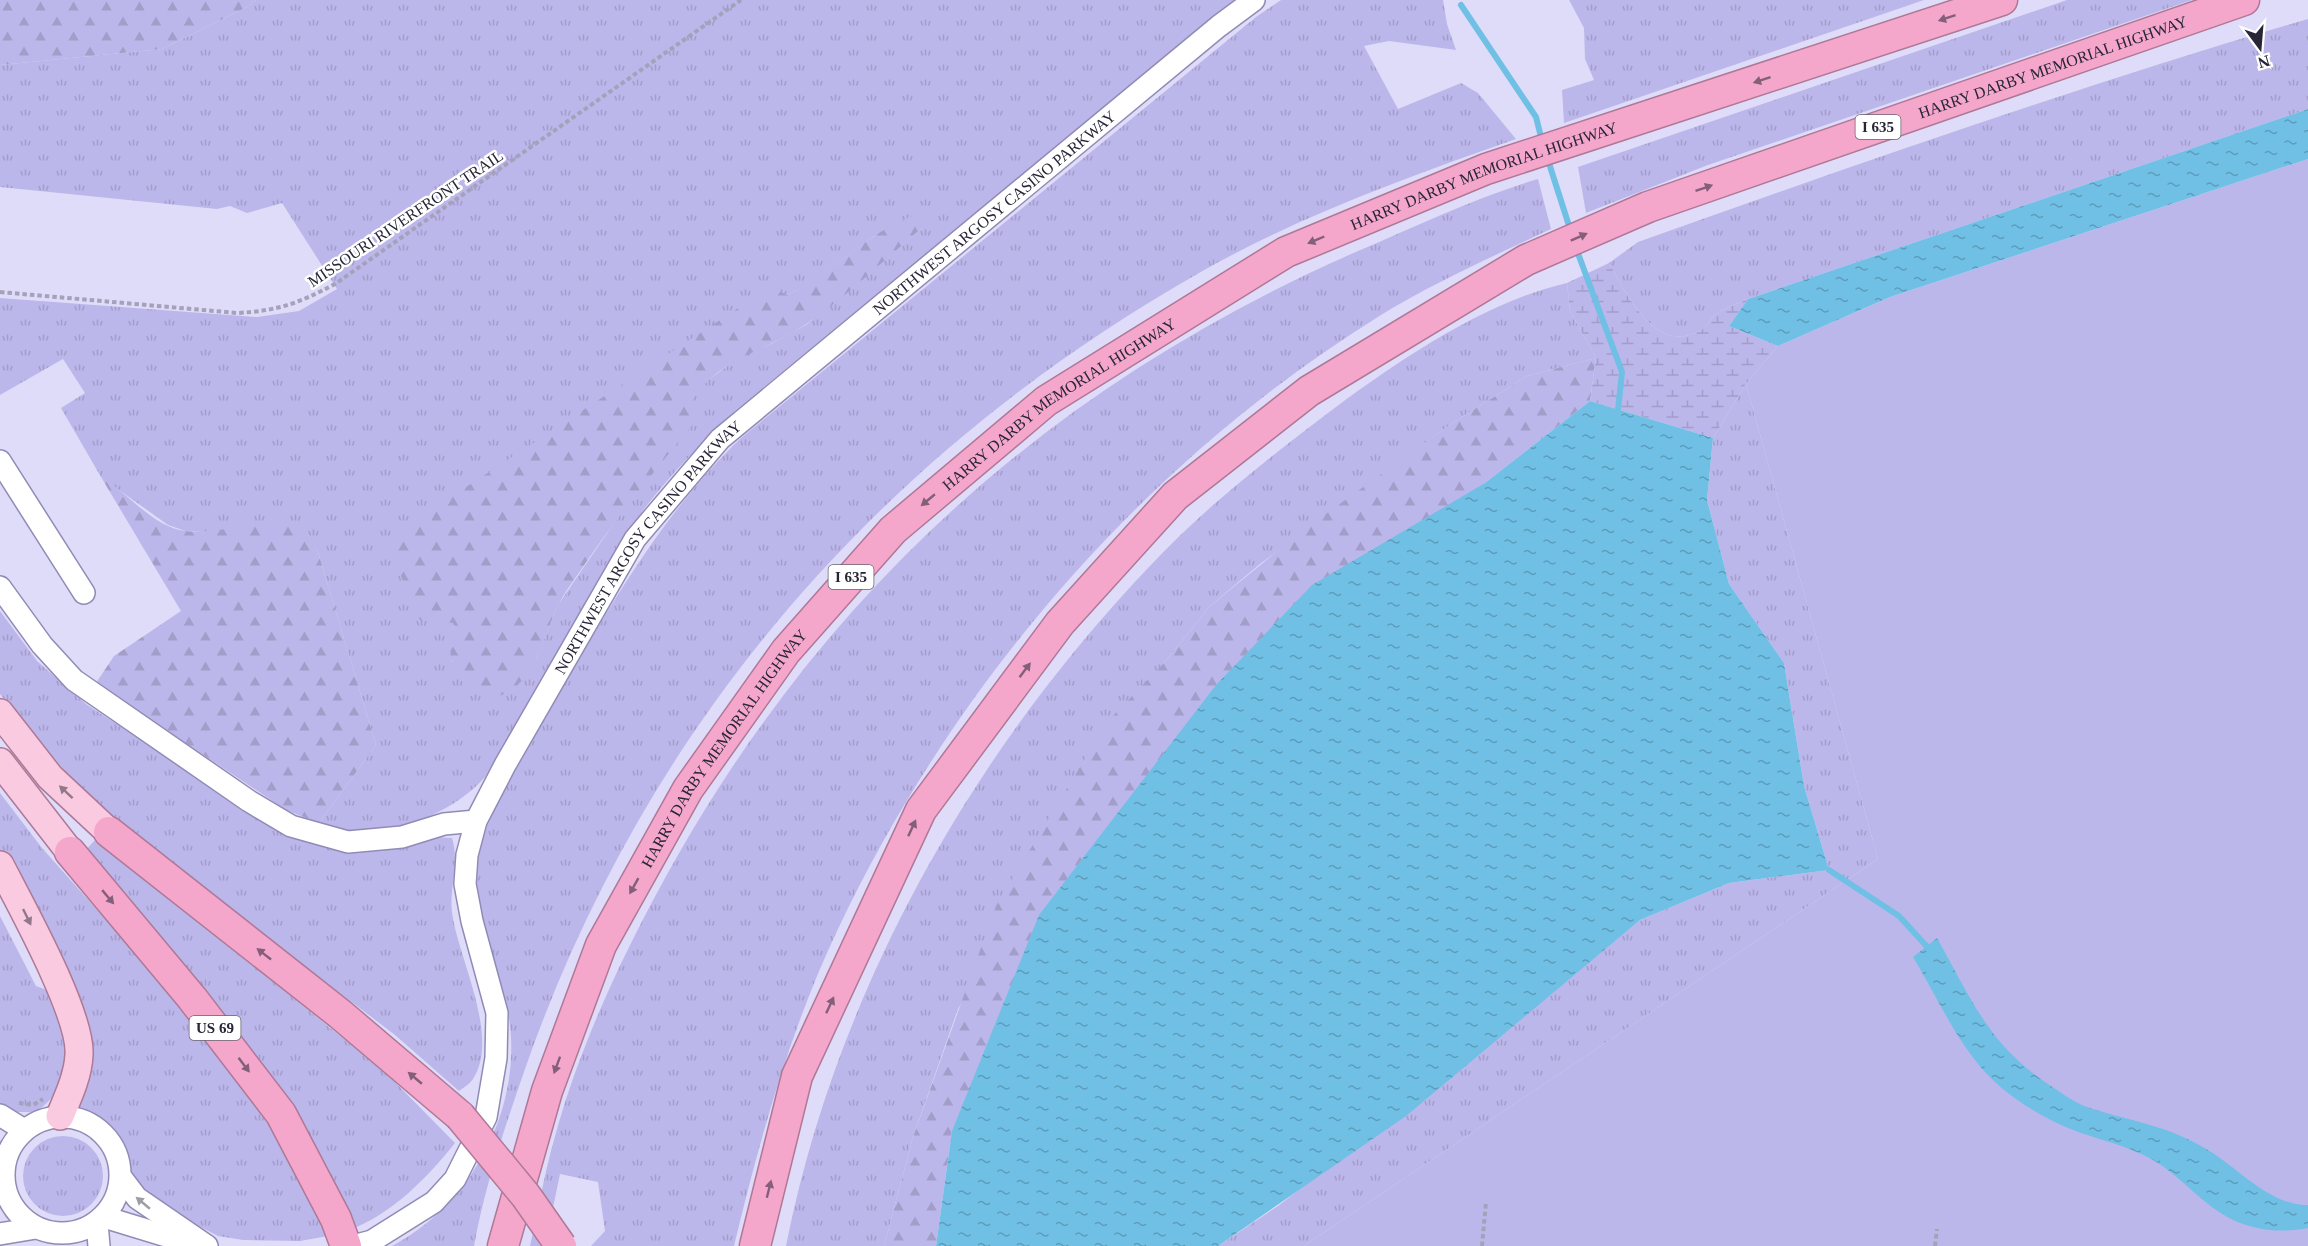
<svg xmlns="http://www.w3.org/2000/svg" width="2308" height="1246" viewBox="0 0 2308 1246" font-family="'Times New Roman',serif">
  <defs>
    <pattern id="grass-tufts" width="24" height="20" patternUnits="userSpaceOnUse" patternTransform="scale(1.5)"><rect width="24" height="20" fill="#bcb7ea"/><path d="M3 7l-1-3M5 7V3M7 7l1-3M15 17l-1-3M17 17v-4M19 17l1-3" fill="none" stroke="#a29dc9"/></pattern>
    <pattern id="forest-firs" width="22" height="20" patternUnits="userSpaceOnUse" patternTransform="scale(1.5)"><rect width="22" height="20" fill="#bcb7ea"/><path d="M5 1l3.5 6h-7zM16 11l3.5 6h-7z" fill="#a29dc9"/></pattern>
    <pattern id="wetland-marsh" width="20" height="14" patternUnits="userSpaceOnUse" patternTransform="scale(1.5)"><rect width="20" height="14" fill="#bcb7ea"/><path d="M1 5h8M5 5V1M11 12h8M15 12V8" fill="none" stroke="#a29dc9"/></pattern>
    <pattern id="water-ripples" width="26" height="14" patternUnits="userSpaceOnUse" patternTransform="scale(1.5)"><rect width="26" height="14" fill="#70c0e5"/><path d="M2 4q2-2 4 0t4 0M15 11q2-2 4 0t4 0" fill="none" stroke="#5c9cba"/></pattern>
  </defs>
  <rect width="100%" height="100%" fill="#dfdcf9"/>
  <path fill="url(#grass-tufts)" fill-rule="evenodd" d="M256,0H1235L736,410C703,441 672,473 644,509L485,777C456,810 409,829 365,832C350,832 334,827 319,823L376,745L318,552L308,535L185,531L168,525L101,477L61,408L85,393L63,359L0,395V298L257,317L299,311L337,289L282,203L247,213L230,206L217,209L0,187V65L162,49L247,7ZM922,228L806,325L771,344L742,355L699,387L629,501L558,605L536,659L451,662L454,622L787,295L810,284L874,236Z
    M1281,0H1443L1447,24L1456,50L1389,41L1364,46L1398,109L1461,83L1478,93L1516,139C1408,177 1299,216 1199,273C881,454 646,722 525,1069C505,1127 485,1185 474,1246H392C475,1203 527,1100 507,1007C498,967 475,926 474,884C474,848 491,816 507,785C576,668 642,532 741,438L1256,17Z
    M1569,0H1924L1564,123L1562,90L1594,80L1585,59L1584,28Z
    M2067,0H2192L1708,165L1586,213L1578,167Z
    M2308,19V109L1748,299C1737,304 1722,308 1714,316C1709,321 1705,329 1698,332C1653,353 1627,294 1609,263L1638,242C1860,163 2082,85 2308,19Z
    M1538,179L1551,229C1494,256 1435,282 1381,315C1146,461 956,680 838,929C790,1030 760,1138 734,1246H591L605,1231L598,1182L560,1174L545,1246H530C538,1211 544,1175 554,1140C577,1054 616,969 658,891C817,595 1051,385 1358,251C1417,226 1476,197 1538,179Z
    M1567,283L1570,311L1596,358L1527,376L1454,422L1260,564L1210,606L1164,663L958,1009L913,1137L884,1246H786C836,993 971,754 1148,568C1201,511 1262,463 1324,416C1393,364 1483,302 1567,283Z
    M1746,384L1878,859L1304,1246H1218L1278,1206L1523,1015L1640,920L1729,883L1829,870L1804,786L1784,663L1729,584L1707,500L1713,438Z
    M0,611L37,661L86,704L278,830L335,849L367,850L434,837L452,838C460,862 449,888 452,912C457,956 501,1036 473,1079C470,1084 463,1088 459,1091L395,1035L143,843L74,780L39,744L0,694Z
    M0,793L42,848L220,1048L293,1160L328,1236L300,1241L243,1240L218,1236L197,1225L153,1200L136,1182L117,1133L95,1115L72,1107L84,1068L0,857Z
    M96,839L385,1072L455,1143C426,1179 393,1213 350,1230L82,854Z
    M0,916L36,986L52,992C56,1001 63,1012 65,1022C71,1055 66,1094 35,1112H12L0,1105Z
    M23 1176a40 40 0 1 1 80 0a40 40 0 1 1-80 0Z"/>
  <path fill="url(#forest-firs)" d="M0,0H256L247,7L162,49L0,65Z
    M915,215L922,228C885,259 845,298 805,325C765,352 715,359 690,404L694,423C656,469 619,514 585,564C576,578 565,591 558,606C544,634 536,680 504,694C481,704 459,685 452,663C448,653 453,634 454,623L420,620L392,555L393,541L404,528L770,287L787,295C833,274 867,232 915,215Z
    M1596,358L1590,401L1485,483L952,1131L936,1246H884L913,1137L996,906L1107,722L1164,663L1210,606L1302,531L1454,422L1527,376Z
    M101,477C129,493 152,527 186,531C217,535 288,513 309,536C313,540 315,547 318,552L376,745L319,823L286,810L96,683L114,656L181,611Z"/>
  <path fill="url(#wetland-marsh)" d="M1609,263C1627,294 1653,353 1698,332C1705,329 1709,321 1714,316C1722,308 1737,304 1748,299L1729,326L1778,346L1746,384L1713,438L1590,401L1596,358L1570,311L1567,283Z"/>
  <path fill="#bcb7ea" d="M2308,159V1246H1304L1878,859L1746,384L1778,346L1890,297Z"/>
  <path fill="url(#water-ripples)" d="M2308,109V159L1890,297L1778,346L1729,326L1748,299Z
    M1590,401L1713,438L1707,500L1729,584L1784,663L1804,786L1829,870L1729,883L1640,920L1406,1116L1218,1246H936L952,1131L1039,915L1216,685L1312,585L1485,483Z
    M1937,938C1971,998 1988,1044 2048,1084C2060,1092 2074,1102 2087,1107C2129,1121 2163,1124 2203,1147C2236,1165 2269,1206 2308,1205V1228C2283,1233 2257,1231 2233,1220C2202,1205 2182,1177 2153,1160C2125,1144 2097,1140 2068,1128C2038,1115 2007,1096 1985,1072C1955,1039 1936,995 1913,957Z"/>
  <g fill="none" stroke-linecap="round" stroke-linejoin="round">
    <path stroke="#70c0e5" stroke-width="6" d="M1461,5L1536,117L1542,141
      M1547,157L1571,232
      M1576,248L1622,372L1618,410
      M1829,870L1899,916L1931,951"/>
    <g stroke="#908bb6" stroke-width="24">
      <g id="minor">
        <path d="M0,461L84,593"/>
        <path d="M0,587L42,645L74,680L249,801L291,826L348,842L402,837L444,824L476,821"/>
        <path d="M0,1115L24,1130"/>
        <circle cx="62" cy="1175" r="58"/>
        <path d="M121,1177L137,1198L207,1246"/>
        <path d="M104,1217L186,1242"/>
        <path d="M97,1223L99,1246"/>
        <path d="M0,1234L36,1228"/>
        <path id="s1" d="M353,1246L372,1241L434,1202L455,1179L486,1117L496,1058L497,1013L472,921L465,884L467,855L476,821L505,765L635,539L720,439L1219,26L1254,0"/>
      </g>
    </g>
    <g stroke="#ad7997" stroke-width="30">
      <path id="major" d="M0,713L50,777L109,832
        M0,762L70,852
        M0,865C20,904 82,1015 79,1055C78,1076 68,1097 60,1116"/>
    </g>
    <g stroke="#ad7997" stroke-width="33">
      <g id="highway">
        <path d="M109,832L340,1014L460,1116"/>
        <path d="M70,852L192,998L281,1114L336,1219L346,1246"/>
        <path id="s2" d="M503,1246L547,1091L601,945L688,789L786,651L893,530L1046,401L1286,252L1486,169L2002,0"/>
        <path id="s3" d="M755,1246L797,1076L921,810L1060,623L1175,496L1309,391L1526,260L1648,207L2244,0"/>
      </g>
    </g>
    <path stroke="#a4a1ba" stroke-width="4" stroke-dasharray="4.5 3" stroke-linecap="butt" d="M0,292L237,313C278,311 299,303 335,284L741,0
      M19,1103L33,1105L43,1099
      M1482,1246L1486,1202
      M1935,1246L1937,1229"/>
    <use href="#minor" stroke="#fff" stroke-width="21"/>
    <use href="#major" stroke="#f9cae0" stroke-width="27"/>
    <use href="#highway" stroke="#f5a6cb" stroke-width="30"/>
    <g stroke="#ad7997" stroke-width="33" stroke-linecap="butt">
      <path id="highway-bridge" d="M460,1116L526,1196L561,1246"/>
    </g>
    <use href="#highway-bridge" stroke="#f5a6cb" stroke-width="30"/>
  </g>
  <defs><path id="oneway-solid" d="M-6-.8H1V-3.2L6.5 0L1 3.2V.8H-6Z" transform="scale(1.5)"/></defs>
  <g fill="#845f79">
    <use href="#oneway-solid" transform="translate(1947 18) rotate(162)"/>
    <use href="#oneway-solid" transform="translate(1762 80) rotate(162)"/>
    <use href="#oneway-solid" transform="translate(1704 188) rotate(-19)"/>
    <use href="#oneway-solid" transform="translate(1579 237) rotate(-24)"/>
    <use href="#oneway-solid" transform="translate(1316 240) rotate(157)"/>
    <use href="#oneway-solid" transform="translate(928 500) rotate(140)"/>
    <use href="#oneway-solid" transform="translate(1025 670) rotate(-53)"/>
    <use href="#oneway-solid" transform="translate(912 828) rotate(-65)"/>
    <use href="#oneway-solid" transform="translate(634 886) rotate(119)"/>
    <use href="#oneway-solid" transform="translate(108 897) rotate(50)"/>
    <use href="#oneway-solid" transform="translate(264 954) rotate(-142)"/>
    <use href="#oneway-solid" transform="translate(830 1005) rotate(-65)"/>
    <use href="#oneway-solid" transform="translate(244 1065) rotate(53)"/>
    <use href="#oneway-solid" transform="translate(557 1065) rotate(110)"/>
    <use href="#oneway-solid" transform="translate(415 1078) rotate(-140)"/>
    <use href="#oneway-solid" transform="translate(769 1189) rotate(-76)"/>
  </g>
  <g fill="#90788b">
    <use href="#oneway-solid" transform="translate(66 792) rotate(-137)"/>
    <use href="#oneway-solid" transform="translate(27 917) rotate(64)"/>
  </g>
  <use fill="#9e9da5" href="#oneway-solid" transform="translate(143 1203) rotate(-140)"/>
  <g text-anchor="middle" stroke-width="5" stroke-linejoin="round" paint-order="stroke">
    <g fill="#fff" stroke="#686672" stroke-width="1.5">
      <rect x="1855.5" y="115" width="45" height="24" rx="4.5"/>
      <rect x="828.5" y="565" width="45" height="24" rx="4.5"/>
      <rect x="189.5" y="1016" width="51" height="24" rx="4.5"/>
    </g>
    <g font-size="15" font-weight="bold" fill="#272536">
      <text x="1878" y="132">I 635</text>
      <text x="851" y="582">I 635</text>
      <text x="215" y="1033">US 69</text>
    </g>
    <g font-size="16" fill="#272536" stroke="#fff">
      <text dy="6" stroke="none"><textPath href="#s3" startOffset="1858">HARRY DARBY MEMORIAL HIGHWAY</textPath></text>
      <text dy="6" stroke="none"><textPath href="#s2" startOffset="1521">HARRY DARBY MEMORIAL HIGHWAY</textPath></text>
      <text dy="6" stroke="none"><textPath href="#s1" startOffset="1306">NORTHWEST ARGOSY CASINO PARKWAY</textPath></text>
      <text transform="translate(405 218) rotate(-34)" y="6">MISSOURI RIVERFRONT TRAIL</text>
      <text dy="6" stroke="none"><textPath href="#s2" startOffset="1035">HARRY DARBY MEMORIAL HIGHWAY</textPath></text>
      <text dy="6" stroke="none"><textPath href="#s1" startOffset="820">NORTHWEST ARGOSY CASINO PARKWAY</textPath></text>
      <text dy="6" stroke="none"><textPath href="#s2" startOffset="549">HARRY DARBY MEMORIAL HIGHWAY</textPath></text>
    </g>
  </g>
  <g transform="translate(2260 48) rotate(164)" stroke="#ffffff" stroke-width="4.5" paint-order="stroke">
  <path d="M0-4.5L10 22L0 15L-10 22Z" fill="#272536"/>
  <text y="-9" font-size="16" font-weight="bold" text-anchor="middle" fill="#272536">N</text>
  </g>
</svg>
